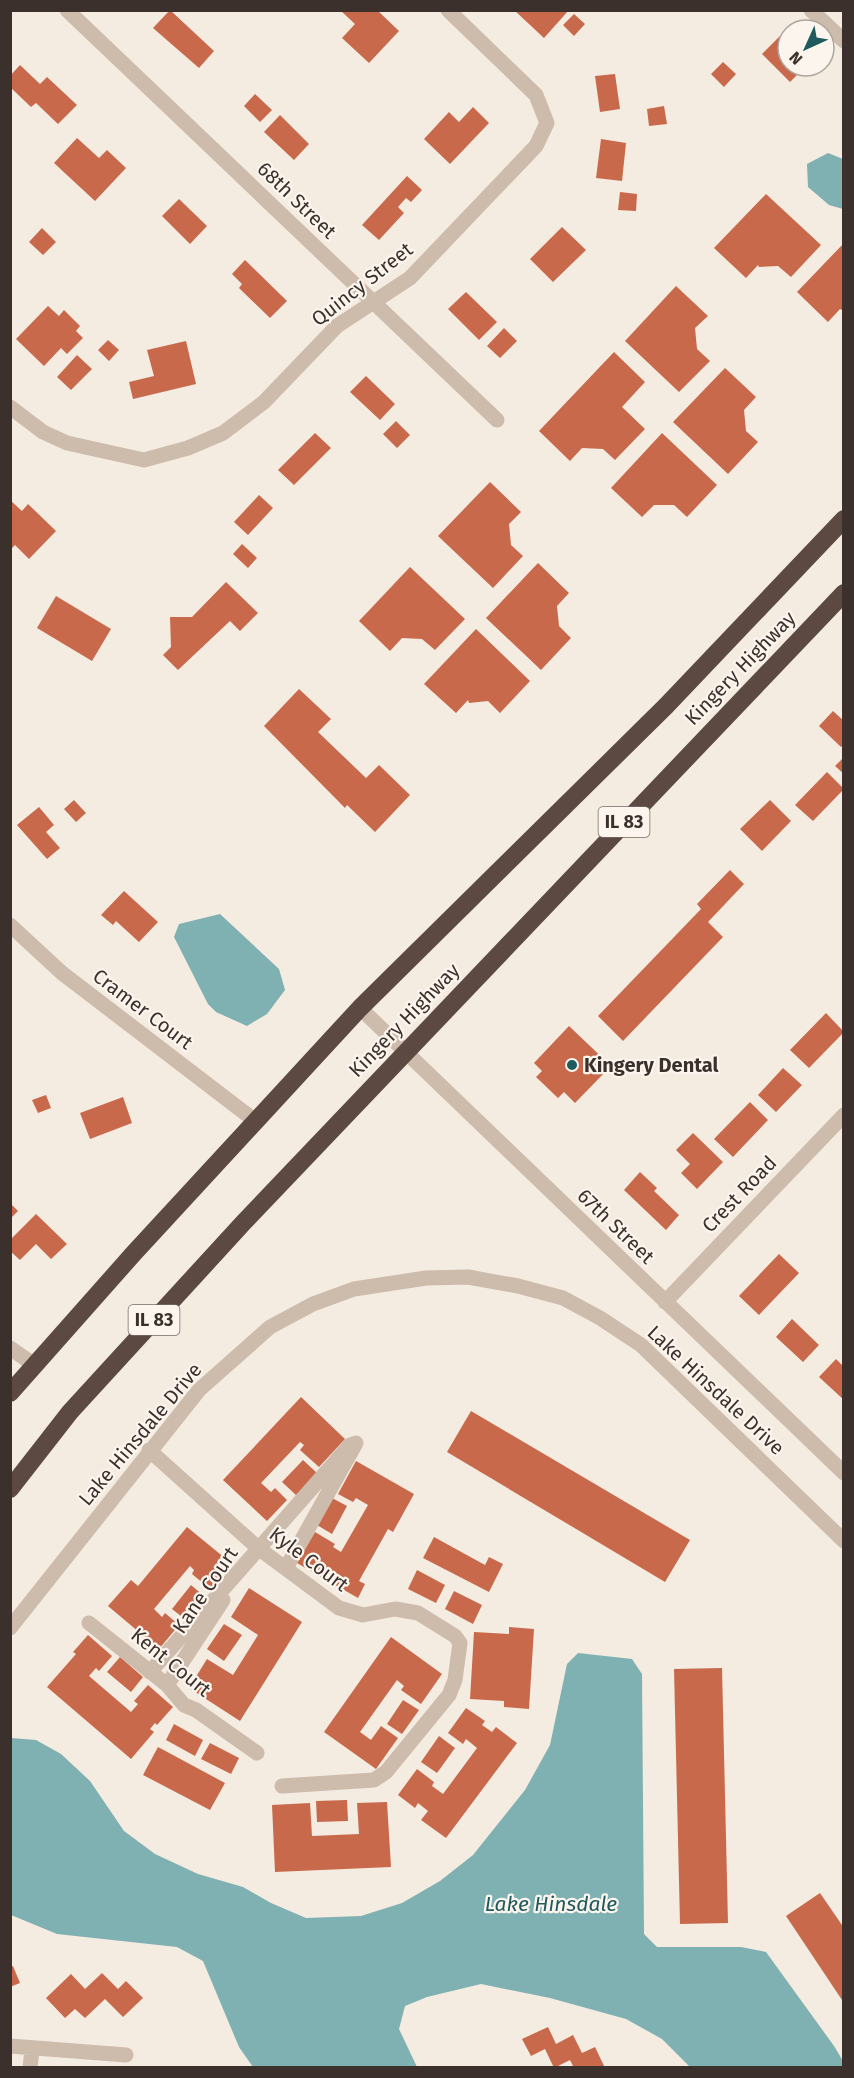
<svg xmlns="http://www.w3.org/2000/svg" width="854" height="2078" viewBox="0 0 854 2078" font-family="'Fira Sans',sans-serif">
  <rect width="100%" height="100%" fill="#f4ebe1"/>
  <path fill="#7fb0b2" d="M828,153L843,159V209L829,205L808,187L807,164Z
    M220,914L279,969L285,990L267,1014L247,1026L216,1012L208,1004L174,937L179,924Z
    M578,1653L632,1659L642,1674L644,1934L657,1947H741L766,1952L834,2046L843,2061V2067H690L662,2039L626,2019L550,1998L481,1984L427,1997L405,2006L399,2029L417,2067H253L239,2047L203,1961L177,1947L57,1934L11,1915V1738L36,1740L61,1754L90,1781L124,1831L155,1854L198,1874L243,1887L271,1903L306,1918L361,1916L402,1903L440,1881L473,1855L525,1790L550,1745L567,1664Z"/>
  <path fill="#c8694b" d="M170,10L214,51L199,68L153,28Z
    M340,10H377L399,31L369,63L342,38L355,24Z
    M514,10H569L544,38Z
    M574,14L585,24L574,36L563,25Z
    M780,36L788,44V66H806L790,82L762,54Z
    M723,62L736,74L724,87L711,74Z
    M20,65L40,84L47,77L77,105L58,124L36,103L31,107L10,87V76Z
    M615,74L620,109L600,112L595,76Z
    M255,94L272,110L260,122L244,106Z
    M664,106L667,124L649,126L647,109Z
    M473,107L489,123L450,164L424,139L449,112L459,122Z
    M280,115L309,144L294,160L264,132Z
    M77,138L99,158L107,150L126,168L95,201L54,163Z
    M601,139L626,143L622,181L596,178Z
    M407,176L422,190L411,202L406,198L398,207L404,213L379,240L362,225Z
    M620,192L637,194L636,211L618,210Z
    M766,194L821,245L791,277L778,266L759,267L758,265L746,278L714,248Z
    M179,199L207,226L190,244L162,216Z
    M562,227L586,250L553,282L530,259Z
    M42,228L56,242L43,255L29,242Z
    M844,243V311L840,309L828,322L797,292Z
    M245,260L287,301L270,318L239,288L242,284L232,274Z
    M676,286L708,316L695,328L697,349L710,361L679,392L625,341Z
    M466,292L497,322L479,340L448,309Z
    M48,306L59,316L64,310L80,326L76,331L83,338L67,354L61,348L44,366L16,339Z
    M504,328L517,341L500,358L487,346Z
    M108,340L119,350L109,361L98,350Z
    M186,341L196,384L133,399L129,382L154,376L147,350Z
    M614,352L645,382L622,407L645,429L615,460L603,449L582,448L570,461L539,431Z
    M77,355L92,369L71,390L57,377Z
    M725,368L756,397L744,410L746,431L758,442L728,474L673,422Z
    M366,376L395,404L380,420L350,392Z
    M396,421L410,435L397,448L383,434Z
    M315,433L331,448L294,485L278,470Z
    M662,433L717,485L687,517L674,505H654L642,517L611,488Z
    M490,482L521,512L509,524L511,545L523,556L493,588L438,536Z
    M259,495L273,508L248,535L234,522Z
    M10,500L22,511L28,504L56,531L29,559L15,545L10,550Z
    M242,544L257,558L248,568L233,554Z
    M538,563L569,593L557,606L559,626L571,638L541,670L486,618Z
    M410,567L465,619L435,650L422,639L402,638L390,651L359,621Z
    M226,582L258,613L240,631L230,621L178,670L163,655L171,647L170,617H192Z
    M56,596L111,629L92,661L37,628Z
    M476,629L530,681L500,713L488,701L469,703L468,700L456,713L424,684Z
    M299,689L331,719L318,732L366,778L379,765L410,795L375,832L347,805L345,808L264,726Z
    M833,711L844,721V744L841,747L819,726Z
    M844,757V774L835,766Z
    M827,772L844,789L813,821L795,805Z
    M74,800L86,813L76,822L64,809Z
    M770,800L791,821L762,851L740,829Z
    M39,807L54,825L46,832L60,848L47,859L17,825Z
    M730,870L744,884L708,922L723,937L623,1041L598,1016L701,909L697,904Z
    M124,891L158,922L139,942L116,921L113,925L101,915Z
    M826,1013L844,1032L809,1068L790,1050Z
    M569,1026L611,1066L575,1103L564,1092L558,1098L536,1077L542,1071L534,1063Z
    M783,1068L802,1085L776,1112L758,1095Z
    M46,1095L51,1108L38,1113L32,1100Z
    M123,1097L132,1123L90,1139L80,1113Z
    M750,1102L768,1120L733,1157L714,1139Z
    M693,1133L723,1162L697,1189L681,1173L690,1164L676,1150Z
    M640,1172L657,1188L654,1191L679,1215L666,1230L624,1190Z
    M10,1203L18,1211L10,1219Z
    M36,1214L67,1244L51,1259L36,1244L20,1260L10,1251V1240Z
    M779,1254L799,1273L759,1315L739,1296Z
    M792,1319L819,1345L803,1362L776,1337Z
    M836,1359L844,1367V1400L819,1377Z
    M301,1397L345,1439L319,1467L300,1450L304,1445L300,1442L261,1483L271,1492L275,1488L287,1500L267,1521L223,1480Z
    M471,1411L690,1540L665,1582L447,1452Z
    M303,1460L317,1473L296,1495L282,1482Z
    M356,1461L414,1494L393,1532L388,1529L359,1581L365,1584L358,1598L297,1563L315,1532L335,1544L333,1547L341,1552L368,1505L356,1498L353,1502L338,1494Z
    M332,1498L347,1506L332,1534L317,1525Z
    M187,1527L231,1563L210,1589L192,1574L194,1570L190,1566L154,1609L162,1617L165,1613L179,1625L159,1649L108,1606L131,1580L138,1586Z
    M434,1537L485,1565L489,1557L503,1564L489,1592L423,1558Z
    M417,1570L445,1585L436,1603L408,1589Z
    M191,1585L205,1597L186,1620L172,1609Z
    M249,1588L302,1622L240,1721L189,1688L207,1659L233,1675L258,1635L231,1617Z
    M454,1591L482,1605L473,1624L445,1609Z
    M224,1624L242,1635L224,1661L207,1649Z
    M509,1627L534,1629L529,1709L504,1707V1701L470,1699L474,1632L509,1634Z
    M88,1635L112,1656L99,1671L96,1668L89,1676L131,1712L138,1704L134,1701L148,1685L173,1707L157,1725L155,1723L150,1729L154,1732L131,1759L47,1687L76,1654L73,1652Z
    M391,1637L442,1674L421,1704L401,1690L404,1686L397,1680L360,1732L371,1740L381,1726L398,1738L376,1769L324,1732Z
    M120,1657L143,1677L131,1692L107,1672Z
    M722,1668L728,1923L680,1924L674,1669Z
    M403,1700L419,1710L402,1734L387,1724Z
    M466,1708L485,1721L482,1725L492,1732L496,1727L517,1743L446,1838L421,1820L428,1811L418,1803L415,1808L398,1795L417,1769L434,1782L432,1786L443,1794L477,1748L466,1739L463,1744L448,1733Z
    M174,1724L203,1740L195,1756L166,1740Z
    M439,1736L455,1748L437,1773L421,1762Z
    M210,1743L239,1758L231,1774L201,1759Z
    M158,1747L225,1783L210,1810L143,1775Z
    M347,1800L348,1821L317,1822L316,1801Z
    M387,1802L391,1867L275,1872L272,1805L310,1803L312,1836L359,1834L357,1803Z
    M820,1893L844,1928V2003L786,1916Z
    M13,1966L20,1983L10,1987V1967Z
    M102,1973L118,1989L126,1981L143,1998L123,2017L105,1999L85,2018L75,2009L65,2018L46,1998L71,1974L85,1989Z
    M548,2027L556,2044L573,2035L582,2053L595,2047L605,2068H574L570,2060L554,2068L545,2049L531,2056L522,2039Z"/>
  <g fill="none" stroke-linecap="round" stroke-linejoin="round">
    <path stroke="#cdbbac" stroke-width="15" d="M67,10L497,420
      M811,10L844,41
      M10,407L43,432L67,443L144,460L188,448L223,433L264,402L337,326L410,278L536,146L547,123L536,95L448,10
      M10,925L62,973L254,1120
      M360,1008L844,1473
      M665,1302L844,1115
      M10,1348L33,1364
      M149,1450L258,1548L339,1608L363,1615L395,1609L418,1613L455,1636L460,1643L455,1680L449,1695L386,1772L374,1780L282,1786
      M89,1623L167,1685L184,1705L196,1710L257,1753
      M10,1628L199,1390L270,1327L313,1304L354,1289L426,1278L468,1277L518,1286L563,1298L600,1318L641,1345L844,1541
      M150,1672L350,1445L356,1443L286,1568
      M167,1685L223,1600
      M10,2046L126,2055
      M30,2068L32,2049"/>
    <path stroke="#5c4a42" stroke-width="18" d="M10,1393L134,1253L360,1008L666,706L844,519
      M10,1489L70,1412L244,1222L844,593"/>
  </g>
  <circle fill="#1f5a5e" stroke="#fbf5ee" stroke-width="2" cx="572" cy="1065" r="6"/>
  <g text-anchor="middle" stroke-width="4.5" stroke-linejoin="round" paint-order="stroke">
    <g fill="#fbf5ee" stroke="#756b66" stroke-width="1.5">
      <rect x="598.5" y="807" width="51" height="30" rx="4.5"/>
      <rect x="128.5" y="1305" width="51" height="30" rx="4.5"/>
    </g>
    <g font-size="18" font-weight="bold" fill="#3b302b">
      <text x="624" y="828">IL 83</text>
      <text x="154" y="1326">IL 83</text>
    </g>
    <g font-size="20" fill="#3b302b" stroke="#fbf5ee">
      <text transform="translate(297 200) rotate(44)" y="7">68th Street</text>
      <text transform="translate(362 284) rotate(-38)" y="7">Quincy Street</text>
      <text transform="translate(740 668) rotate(-46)" y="7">Kingery Highway</text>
      <text transform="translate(143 1009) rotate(37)" y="7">Cramer Court</text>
      <text transform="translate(404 1020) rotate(-46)" y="7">Kingery Highway</text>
      <text transform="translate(739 1194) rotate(-46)" y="7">Crest Road</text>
      <text transform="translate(616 1226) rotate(44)" y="7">67th Street</text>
      <text transform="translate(716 1390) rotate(43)" y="7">Lake Hinsdale Drive</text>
      <text transform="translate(140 1434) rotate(-50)" y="7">Lake Hinsdale Drive</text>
      <text transform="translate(309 1559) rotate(37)" y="7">Kyle Court</text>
      <text transform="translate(205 1590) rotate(-56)" y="7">Kane Court</text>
      <text transform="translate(171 1662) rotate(39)" y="7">Kent Court</text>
    </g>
    <g font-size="20" font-weight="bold" fill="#3b302b" stroke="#fbf5ee" text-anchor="start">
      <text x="584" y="1072">Kingery Dental</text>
    </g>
    <g font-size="21" font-style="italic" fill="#1f5a5e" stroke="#fbf5ee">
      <text x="551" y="1911">Lake Hinsdale</text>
    </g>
  </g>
  <rect width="854" height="2078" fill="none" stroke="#3b302b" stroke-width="24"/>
  <g transform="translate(806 48) rotate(225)"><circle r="28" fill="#fbf5ee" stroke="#aea6a0" stroke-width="1.5"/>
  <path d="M0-4.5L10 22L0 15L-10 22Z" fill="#1f5a5e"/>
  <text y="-9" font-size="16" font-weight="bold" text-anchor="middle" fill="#3b302b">N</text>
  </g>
</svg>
